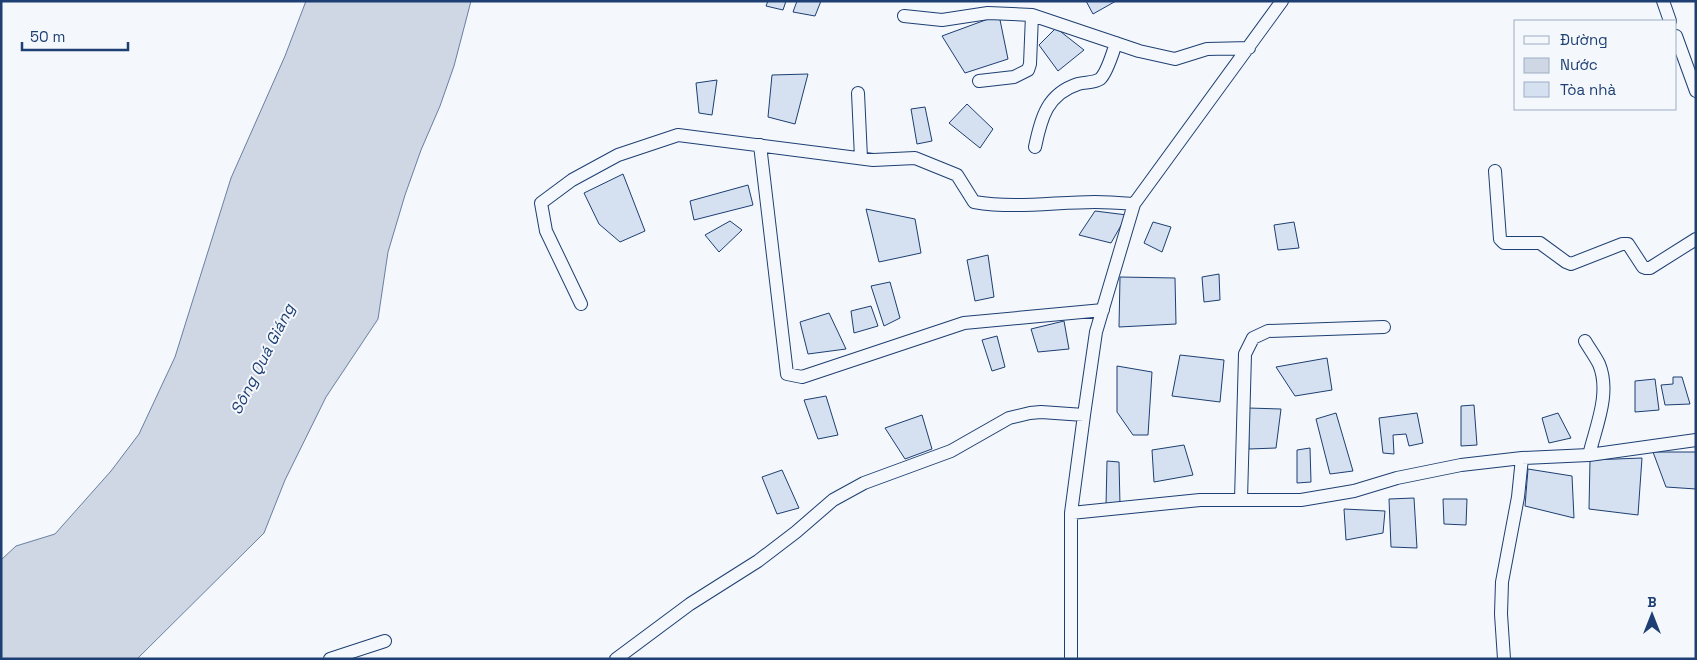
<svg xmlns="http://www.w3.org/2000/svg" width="1697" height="660" viewBox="0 0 1697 660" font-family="'Space Grotesk',sans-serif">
  <rect width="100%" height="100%" fill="#f4f7fb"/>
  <path fill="#cfd7e4" stroke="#687fa3" d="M306,1H471L454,66L440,106L421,150L405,195L388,252L378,319L326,397L285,480L264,533L137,659H1V560L16,546L55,534L111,471L139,434L175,357L231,178L285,56Z"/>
  <path fill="#d5e0f0" stroke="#1d3f73" d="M768,1H786L783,10L766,6Z
    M797,1H821L815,16L793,12Z
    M1086,1H1116L1093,14Z
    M999,15L1008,59L965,73L942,36Z
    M1056,28L1084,50L1058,71L1039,45Z
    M808,74L795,124L768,117L772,75Z
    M717,80L712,115L699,113L696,83Z
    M967,104L993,129L980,148L949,123Z
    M925,107L932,141L917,144L911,109Z
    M623,174L645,231L620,242L599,224L584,193Z
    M748,185L753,205L694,220L690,201Z
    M866,209L915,219L921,253L879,262Z
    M1095,211L1127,215L1111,243L1079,235Z
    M730,221L742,230L719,252L705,235Z
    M1153,222L1171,227L1162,252L1144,243Z
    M1294,222L1299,248L1278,250L1274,225Z
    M988,255L994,297L975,301L967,260Z
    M1219,274L1220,300L1204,302L1202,277Z
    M1120,277L1175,278L1176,324L1119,327Z
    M890,282L900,318L884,326L871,286Z
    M871,306L878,326L854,333L851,311Z
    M829,313L846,349L808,354L800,322Z
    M1064,321L1069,349L1038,352L1031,329Z
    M997,336L1005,367L992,371L982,340Z
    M1180,355L1224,360L1220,402L1172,396Z
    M1327,358L1332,390L1295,396L1276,367Z
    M1117,366L1152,372L1148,435H1133L1117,412Z
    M1673,377H1682L1690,404L1665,405L1661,385L1673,384Z
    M1655,379L1659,410L1635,412V381Z
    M826,396L838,435L818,439L804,400Z
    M1474,405L1477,445L1461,446V406Z
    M1248,408L1281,409L1276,448L1249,449Z
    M1336,413L1353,471L1330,474L1316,419Z
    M1417,413L1423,443L1409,446L1406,434L1393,435L1394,454L1383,453L1379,418Z
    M1558,413L1571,438L1549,443L1542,418Z
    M922,415L932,449L905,459L885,428Z
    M1184,445L1193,475L1154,482L1152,450Z
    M1310,448L1311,482L1297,483V450Z
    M1653,452H1696V489L1666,487Z
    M1642,458L1638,515L1589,509L1590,460Z
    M1107,461L1119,462L1120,505L1106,506Z
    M1528,469L1572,476L1574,518L1525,506Z
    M782,470L799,508L777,514L762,477Z
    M1414,498L1417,548L1391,547L1389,499Z
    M1443,499H1467L1466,525L1444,524Z
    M1344,509L1385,511L1383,533L1346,540Z"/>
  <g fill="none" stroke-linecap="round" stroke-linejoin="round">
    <g stroke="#1d3f73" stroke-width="14">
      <path id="street" d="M1663,1L1670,21
        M904,16L942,20L988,13L1032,15L1139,51L1175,59L1207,49L1249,48
        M1676,36L1696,91
        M979,81L1014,77L1028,70L1030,64L1032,15
        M858,93L861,158
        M760,145L787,374L802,377L964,323L1103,310
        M1035,147C1041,118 1047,94 1078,84C1085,82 1094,83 1100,79C1107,73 1113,52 1116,43
        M1495,171L1500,239L1504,243H1540L1566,262L1571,264L1622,244H1628L1643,267L1646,268H1650L1696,239
        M581,304L546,231L541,203L572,180L618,155L678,135L873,160L915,158L957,175L974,202C1015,209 1055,202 1095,202C1108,202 1121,203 1134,204
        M1585,341C1589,348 1595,356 1599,364C1611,393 1596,426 1589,455
        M1241,499L1245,354L1253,338L1268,331L1384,327
        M1071,513L1200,500H1301L1354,491L1397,478L1461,465L1522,458L1589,455L1696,440
        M330,659L385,641
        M616,659L690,604L758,561L796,532L833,500L864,483L951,451L1009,418L1030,413L1041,412L1084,415
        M1071,659V513L1084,415L1096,332L1134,204L1282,1
        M1504,659L1501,614L1502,582L1518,497L1522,458"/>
    </g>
    <use href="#street" stroke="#f4f7fb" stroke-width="12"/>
  </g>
  <g text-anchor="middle" stroke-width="4" stroke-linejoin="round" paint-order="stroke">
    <g font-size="16" font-style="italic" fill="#1d3f73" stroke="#f4f7fb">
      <text transform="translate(262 359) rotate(-63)" y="6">Sông Quá Giáng</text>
    </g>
  </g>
  <rect width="1697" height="660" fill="none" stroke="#1d3f73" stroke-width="5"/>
  <rect x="1514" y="20" width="162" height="90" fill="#f4f7fb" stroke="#9eadc5"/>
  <rect x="1524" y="36" width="25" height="8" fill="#f4f7fb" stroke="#9eadc5"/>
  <text x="1560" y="45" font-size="15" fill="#1d3f73">Đường</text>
  <rect x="1524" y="58" width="25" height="15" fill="#cfd7e4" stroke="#9eadc5"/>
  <text x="1560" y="70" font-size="15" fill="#1d3f73">Nước</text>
  <rect x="1524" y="82" width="25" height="15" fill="#d5e0f0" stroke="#9eadc5"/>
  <text x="1560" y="95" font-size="15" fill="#1d3f73">Tòa nhà</text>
  <g transform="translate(1652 615)" stroke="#f4f7fb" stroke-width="4" paint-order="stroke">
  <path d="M0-4L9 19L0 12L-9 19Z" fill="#1d3f73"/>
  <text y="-8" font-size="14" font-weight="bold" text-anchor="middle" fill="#1d3f73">B</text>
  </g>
  <path d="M22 42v8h106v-8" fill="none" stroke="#1d3f73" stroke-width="2.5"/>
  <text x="30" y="42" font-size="15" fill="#1d3f73" stroke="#f4f7fb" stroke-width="4" paint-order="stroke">50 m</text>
</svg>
